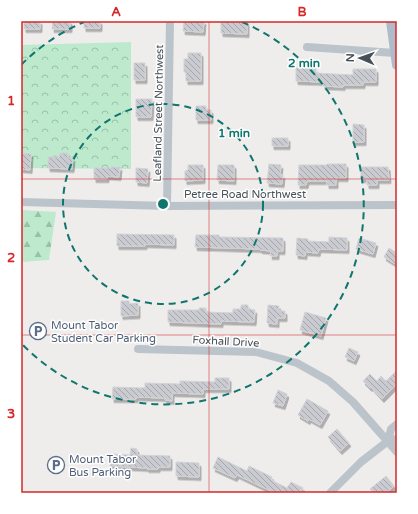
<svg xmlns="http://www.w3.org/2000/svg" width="418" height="514" viewBox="0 0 418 514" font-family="'Varela Round',sans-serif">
  <defs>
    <pattern id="forest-firs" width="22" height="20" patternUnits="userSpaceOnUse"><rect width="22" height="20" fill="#bde9cd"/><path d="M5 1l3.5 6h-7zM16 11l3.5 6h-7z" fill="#9bbfa9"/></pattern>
    <pattern id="park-crowns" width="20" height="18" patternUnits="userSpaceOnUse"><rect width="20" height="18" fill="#bde9cd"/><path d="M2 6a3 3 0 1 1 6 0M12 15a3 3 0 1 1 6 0" fill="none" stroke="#9bbfa9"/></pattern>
    <pattern id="building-back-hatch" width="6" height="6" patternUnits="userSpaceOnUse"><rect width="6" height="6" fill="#cacbd0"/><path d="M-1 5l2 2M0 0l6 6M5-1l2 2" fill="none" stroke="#a6a7ac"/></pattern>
    <filter id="shadow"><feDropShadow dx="2" dy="3.5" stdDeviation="0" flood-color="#0004"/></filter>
  </defs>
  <rect width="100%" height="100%" fill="#efecec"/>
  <path fill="url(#forest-firs)" d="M21,210L56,212L49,260L21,262Z"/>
  <path fill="url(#park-crowns)" d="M131,42V169L21,168V45Z"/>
  <path fill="url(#building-back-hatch)" stroke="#d0d3d7" filter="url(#shadow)" d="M24,21H40V29H24Z
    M53,21H70V29H52Z
    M84,21H100V28H84Z
    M184,21H204L203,32L183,31Z
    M221,22H247V34L221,33Z
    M188,53H201V81H186V72H184V59H188Z
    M134,63H145V80H134Z
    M296,68L316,69V73L353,75V69H376V82H363V85H343V87L323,86V82L296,81Z
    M136,99H152L151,117H136Z
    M196,106H206V110H211V120H196Z
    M353,124L364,125V142H353Z
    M272,138H288V146H272Z
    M22,153L31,154L30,170L21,169Z
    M60,153H68V158H73L72,169L48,168V157H59Z
    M269,164L281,165L280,175H283L282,184L267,183Z
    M327,164H346V178H336V185H327V181H307L306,185H298L299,165H327Z
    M188,165H203V180L185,181V171L188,170Z
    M218,165H234V181L217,180Z
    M111,167H120L119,177L107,176V179H94V168H111Z
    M361,167H388L389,180H377V185H367V179H361Z
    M136,168L148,169L147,183L136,182Z
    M117,234L174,235V245L145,244V246H117Z
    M196,235H219V237L283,238V251H277V256H270L271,251L260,250V249L195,247Z
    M329,237L347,238V250L319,249L318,253L305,252V256L296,255L297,238L308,239V241L329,242Z
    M359,238L376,243L373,254L356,249Z
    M389,248L397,253V265L384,257Z
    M121,301H129V304L138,303V315L121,316Z
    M241,305H248V309L255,310L254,322L221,321V324L168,322V310H199V308H206V312L233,313V309H241Z
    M268,305L279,306L278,311H285V318H277V324L267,323Z
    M305,312L326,318L321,336L300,330Z
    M349,348L358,352L354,361L345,357Z
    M397,370V384L382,399L371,387L370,388L363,381L370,374L377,381L381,376L386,381Z
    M215,378H229V389H203V394L172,393V401L165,400V398L136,397V399H112L113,387L145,388V383L180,384V381L215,382Z
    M278,390L287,394L283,406L273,403Z
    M307,399L328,411L320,425L309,419L308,421L298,415Z
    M337,429L349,443L340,451L328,437Z
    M131,448L137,449V455L170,456V467H158V469H147V468L110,466L111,454L130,455Z
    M218,457L247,471L249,466L272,477L271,480L287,488L291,482L303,488L300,493H275L237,475L235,478L213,468Z
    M176,462L199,463V477L176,476Z
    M386,476L394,486L386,493H373L370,489Z"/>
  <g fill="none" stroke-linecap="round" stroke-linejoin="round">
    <path stroke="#bbc4ca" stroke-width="8" d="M307,47L395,53
      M21,202L167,206L397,205
      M167,206L170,21
      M138,349L256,352L297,363L329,381L353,402L397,452
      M388,441L391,429L397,424
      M330,493L361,462L388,441L397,439"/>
    <path stroke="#aebcc9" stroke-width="10" d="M391,21L397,65"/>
  </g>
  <path fill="none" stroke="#d62828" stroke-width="1" stroke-opacity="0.55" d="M209,21V493M21,179H397M21,335H397"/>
  <g fill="none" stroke="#0f766e" stroke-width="2" stroke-dasharray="7 5">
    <circle cx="163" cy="204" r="100"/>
    <path d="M21 65A199 199 0 0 1 84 22M242 22A199 199 0 1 1 21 343"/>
  </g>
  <defs>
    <g id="parking-ring" transform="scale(0.9)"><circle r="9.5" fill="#fff" stroke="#5c6f8a" stroke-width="1.5"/><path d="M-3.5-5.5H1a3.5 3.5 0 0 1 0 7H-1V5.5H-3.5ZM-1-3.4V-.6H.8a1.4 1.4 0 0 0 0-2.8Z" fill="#5c6f8a"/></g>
  </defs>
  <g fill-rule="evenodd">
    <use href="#parking-ring" x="38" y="331"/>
    <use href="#parking-ring" x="56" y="465"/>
  </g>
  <g text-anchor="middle" stroke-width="3" stroke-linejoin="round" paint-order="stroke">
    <g font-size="11" fill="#465057" stroke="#fff">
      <text transform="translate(158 113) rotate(-89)" y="4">Leafland Street Northwest</text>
      <text x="245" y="198">Petree Road Northwest</text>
      <text transform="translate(226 341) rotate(3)" y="4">Foxhall Drive</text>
    </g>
    <g font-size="11" fill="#4e5e75" stroke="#fff" text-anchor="start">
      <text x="51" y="329">Mount Tabor<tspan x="51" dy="13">Student Car Parking</tspan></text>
      <text x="69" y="463">Mount Tabor<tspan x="69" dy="13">Bus Parking</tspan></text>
    </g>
  </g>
  <circle cx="163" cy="204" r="6" fill="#0f766e" stroke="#fff" stroke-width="2"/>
  <g font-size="12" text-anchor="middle" font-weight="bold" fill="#0f766e" stroke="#fff" stroke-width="3" stroke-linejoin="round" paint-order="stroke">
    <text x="304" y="67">2 min</text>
    <text x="234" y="137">1 min</text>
  </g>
  <rect width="418" height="514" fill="none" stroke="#ffffff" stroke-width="44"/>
  <g transform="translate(360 58) rotate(272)" stroke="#ffffff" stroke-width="3" paint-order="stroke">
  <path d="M0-3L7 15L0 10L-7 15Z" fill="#465057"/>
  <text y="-6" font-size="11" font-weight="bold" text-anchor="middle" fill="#465057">N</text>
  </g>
  <rect x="22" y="22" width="374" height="470" fill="none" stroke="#d62828" stroke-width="1.5"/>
  <g font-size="13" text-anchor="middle" font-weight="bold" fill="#d62828">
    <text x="116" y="16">A</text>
    <text x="302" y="16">B</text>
    <text x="11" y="105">1</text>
    <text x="11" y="262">2</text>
    <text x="11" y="418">3</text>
  </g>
</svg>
